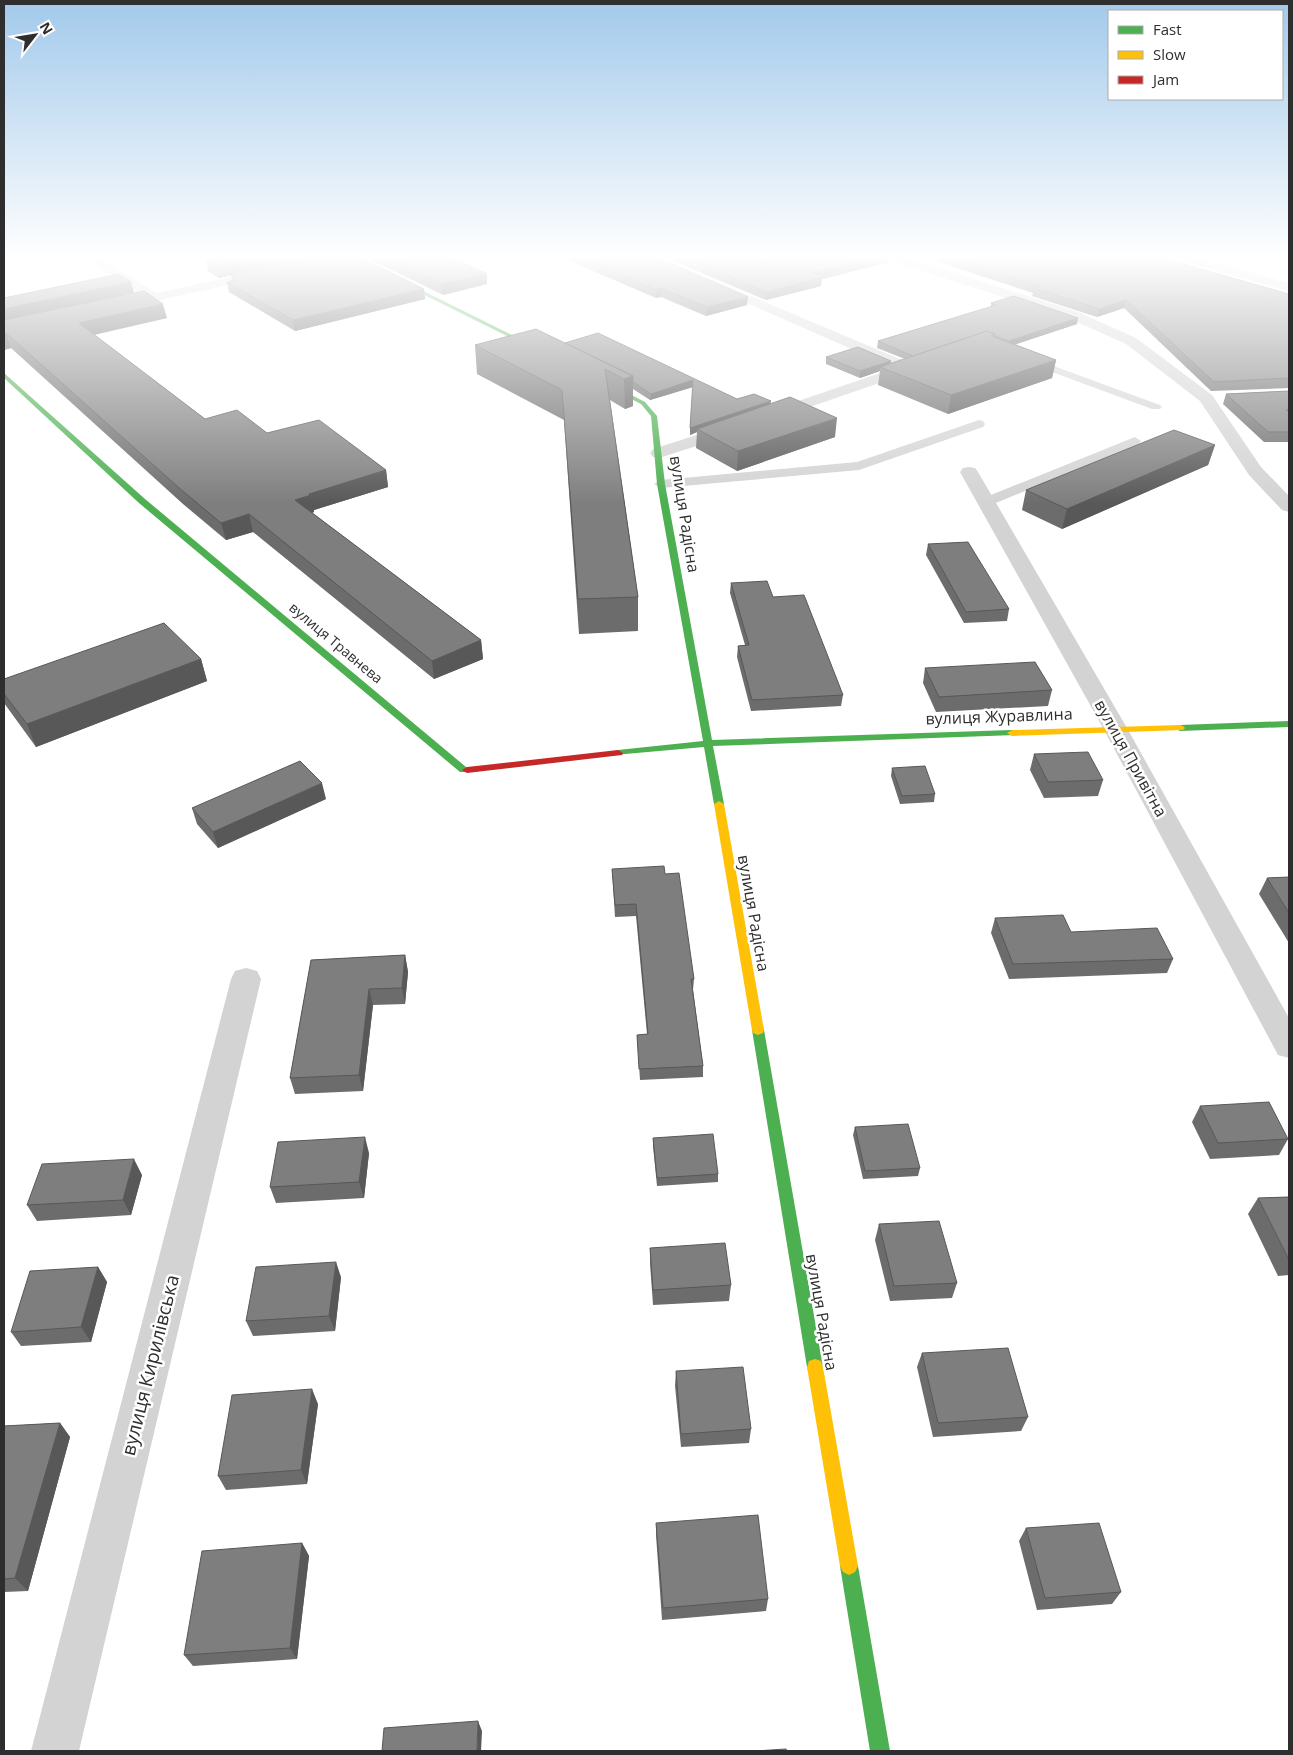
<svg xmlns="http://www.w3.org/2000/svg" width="1293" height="1755" viewBox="0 0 1293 1755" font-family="'Open Sans',sans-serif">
  <rect width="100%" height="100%" fill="#fff"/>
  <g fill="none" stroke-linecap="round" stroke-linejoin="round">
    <path fill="#dae9f0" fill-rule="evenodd" d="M1248,258H1255L1289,272V276Z"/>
    <path fill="#d3d3d3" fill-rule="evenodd" d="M1029,357L1160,405L1162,407L1160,409H1152L1025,362V358Z
      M979,420L983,421L985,424L983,427L859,470L661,488L654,484L661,480L857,462Z
      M1135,437L1141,441L1139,444L991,505L986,506L979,502L981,499Z"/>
    <path fill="#d3d3d3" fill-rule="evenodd" d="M87,258H102L156,293L318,258H341L335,262L118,309L111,305L113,302L143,296Z
      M644,258H661L914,365L917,368L914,371L775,419H763L761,416L763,413L895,368Z
      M889,258H908L1078,312L1136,338L1212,395L1261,467L1289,496V512L1282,510L1249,475L1200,401L1126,344L1068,318L891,261Z
      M1178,258H1198L1289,283V291L1180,261Z
      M731,424L737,425L739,429L737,433L659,458L653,457L650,453L653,449Z
      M969,467L975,468L978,472L1127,728L1289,1018V1058L1278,1055L1103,728L960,472L963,468Z
      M246,968L257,971L261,979L79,1751H31L231,979L235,971Z"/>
    <path fill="#4caf50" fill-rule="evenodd" d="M350,258H357L546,352L541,353Z
      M4,373L145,499L466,767L471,768L472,770L471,772H460L139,503L4,378Z
      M597,379H601L645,402L657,416L665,484L712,740L1012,730L1015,731L1017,733L1015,735L713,746L724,804L719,807L714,804L704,747L614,755L613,753L618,750L703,741L657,484L651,416L641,404L597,381Z
      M1289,721V727L1180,731L1175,728L1180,725Z
      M758,1025L763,1027L764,1030L823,1367L821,1373L815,1375L809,1373L807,1367L752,1030L753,1027Z
      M849,1557L855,1560L858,1566L890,1751H870L840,1566L843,1560Z"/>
    <path fill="#ffc107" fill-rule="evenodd" d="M1180,725L1183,726L1185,728L1183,730L1012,736L1007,733L1012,730Z
      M719,801L724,804L764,1030L763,1033L758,1035L753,1033L752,1030L714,804Z
      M815,1359L821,1361L823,1367L858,1566L855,1572L849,1575L843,1572L840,1566L807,1367L809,1361Z"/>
    <path fill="#c62828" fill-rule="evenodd" d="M618,750L623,753L622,755L467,773L462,770L467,767Z"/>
  </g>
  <path fill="#6c6c6c" d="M210,258H309L219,278L208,271L206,261L212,259Z
    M367,258H453L487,274V284L443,295Z
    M569,258H658L747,305L706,316L661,297L656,298L570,261Z
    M666,258H890L889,262L822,279L821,286L766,300Z
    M926,258H1162L1289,294V388L1211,391L1124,308L1097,317L1032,296L1033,293Z
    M231,276L424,289L425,299L295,331L229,292L227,282L233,281Z
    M131,282L134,293L167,318L94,335L205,419L267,433L386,470L388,487L314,510V512L312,513L481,640L483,659L434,679L253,532L226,540L183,504L11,348L4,350V298Z
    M991,303L1077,324L1015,344L1056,360L1052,378L948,414L878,385L880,371L860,378L826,364V357L890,364L905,359L877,348L878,341L991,307Z
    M565,343L737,399L771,404L835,437L737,471L696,448L697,432L690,435L693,387L650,400L633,389V406L625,409L610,400L638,597V631L579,634L564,420L477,374L475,345Z
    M1289,391V442H1264L1223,404L1226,394Z
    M1215,445L1208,465L1062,529L1022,510L1026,490Z
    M928,544L1009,609L1007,621L964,623L926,555Z
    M731,583L773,597L843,695L841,706L751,711L737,657L738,646L745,645L730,593Z
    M201,659L207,681L36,747L4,703V679Z
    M925,668L1052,690L1048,706L936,712L923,683Z
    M1034,754L1103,780L1098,796L1044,798L1030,770Z
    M892,768L935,794L934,802L900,804L891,776Z
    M326,799L218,848L197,824L192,808Z
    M612,869L665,874L694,979L693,990L703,1066V1077L640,1080L637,1035L647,1034L636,916L615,917Z
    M1289,877V943L1259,894L1267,878Z
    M995,918L1173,959L1167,973L1009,979L991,933Z
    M405,955L408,972L405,1004L373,1005L363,1091L295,1094L290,1078L311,960Z
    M1200,1106L1288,1139L1279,1155L1210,1159L1192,1122Z
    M855,1127L920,1168L918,1176L863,1179L853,1135Z
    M653,1138L718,1174V1182L657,1186L653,1146Z
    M369,1153L364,1198L276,1203L270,1187Z
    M142,1175L131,1215L37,1221L27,1205Z
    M1289,1197V1275L1278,1276L1248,1214L1258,1198Z
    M879,1224L957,1283L952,1298L890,1301L875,1240Z
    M650,1248L731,1285L729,1301L653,1305L650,1263Z
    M98,1267L107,1282L91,1342L21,1346L11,1332Z
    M341,1277L335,1331L253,1336L246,1321Z
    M922,1353L1028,1417L1021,1431L933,1437L917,1367Z
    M676,1371L751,1429L749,1443L681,1447L675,1386Z
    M318,1404L307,1484L226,1490L218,1476Z
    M60,1423L70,1437L28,1591L4,1592V1426Z
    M656,1523L768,1599L766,1611L662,1620L656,1535Z
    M1026,1528L1121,1592L1112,1604L1037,1610L1019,1541Z
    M302,1543L309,1556L297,1659L193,1666L184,1655Z"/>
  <path fill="#585858" d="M260,258H309L219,278L217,267Z
    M873,258H890L889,262L822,279L821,286L766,300L767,292L812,273Z
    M487,274V284L443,295L442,284Z
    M131,282L135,296L4,324V309Z
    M661,288V297L656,298V290Z
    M424,289L425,299L295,331L293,320Z
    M748,297L747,305L706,316L707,307Z
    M1126,300L1124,308L1097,317L1099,309Z
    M163,304L167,318L83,337L79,323Z
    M1078,318L1077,324L1008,347L1009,341Z
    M6,333L11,348L4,350V334Z
    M1056,360L1052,378L948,414L951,395Z
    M891,361L890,368L880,367V371L860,378V371Z
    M633,376V406L625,409L624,379Z
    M693,380V387L650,400L651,394Z
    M771,401L770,408L697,429V432L690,435V428Z
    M837,418L835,437L737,471L738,451Z
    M1215,445L1208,465L1062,529L1067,509Z
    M386,470L388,487L314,510V512L298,517L295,500L309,494Z
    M249,514L253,532L226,540L221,523Z
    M481,640L483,659L434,679L432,661Z
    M201,659L207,681L36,747L27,724Z
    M322,783L326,799L218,848L213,832Z
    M405,955L408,972L405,1004L402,988Z
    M369,989L373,1005L363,1091L359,1075Z
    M365,1137L369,1153L364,1198L359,1182Z
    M134,1159L142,1175L131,1215L123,1200Z
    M336,1262L341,1277L335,1331L329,1316Z
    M98,1267L107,1282L91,1342L81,1327Z
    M312,1389L318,1404L307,1484L301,1470Z
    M60,1423L70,1437L28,1591L15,1578Z
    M302,1543L309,1556L297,1659L290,1648Z
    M478,1721L482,1731L481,1751H477Z"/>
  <path fill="#7e7e7e" stroke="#585858" d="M218,258H260L217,267L206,261Z
    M314,258H362L424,289L293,320L227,282L238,279L231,276Z
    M387,258H453L487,274L442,284Z
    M581,258H658L748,297L707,307L661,288L656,290Z
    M686,258H873L812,273L822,277L767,292Z
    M953,258H1162L1289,294V378L1214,382L1126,300L1099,309L1034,288L1040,286Z
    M119,274L131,282L4,309V298Z
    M144,291L163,304L79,323L205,419L237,410L267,433L319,420L386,470L309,494L311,495L295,500L481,640L432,661L249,514L221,523L178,487L6,333L4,334V320Z
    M1014,296L1078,318L1009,341L995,336V334L987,331L913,356L878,341L996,305L991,303Z
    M536,329L633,376L624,379L605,369L638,597L578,599L562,390L475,345Z
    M987,331L995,334L991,336L1056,360L951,395L880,367Z
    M598,333L737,399L754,394L771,401L690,428L693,380L651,394L633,382V376L565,343Z
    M858,347L891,361L860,371L826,357Z
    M1289,391V409L1286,410L1289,412V432H1268L1226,394Z
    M790,397L837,418L738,451L697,429Z
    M1174,430L1215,445L1067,509L1026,490Z
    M968,542L1009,609L966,612L928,544Z
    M767,581L773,597L804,595L843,695L752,700L738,646L749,645L731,583Z
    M164,623L201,659L27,724L4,694V679Z
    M1035,662L1052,690L939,697L925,668Z
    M1088,752L1103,780L1048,782L1034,754Z
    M300,761L322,783L213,832L192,808Z
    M925,766L935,794L902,796L892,768Z
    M664,866L665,874L679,873L694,979H691L703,1066L639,1069L637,1035L648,1034L636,904L615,905L612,869Z
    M1289,877V913L1267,878Z
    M1063,915L1071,932L1157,928L1173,959L1013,964L995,918Z
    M405,955L402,988L369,989L359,1075L290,1078L311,960Z
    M1269,1102L1288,1139L1218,1143L1200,1106Z
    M908,1124L920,1168L865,1171L855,1127Z
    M713,1134L718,1174L657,1178L653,1138Z
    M365,1137L359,1182L270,1187L278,1142Z
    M134,1159L123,1200L27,1205L42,1164Z
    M1289,1197V1260L1258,1198Z
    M939,1221L957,1283L894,1286L879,1224Z
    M725,1243L731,1285L653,1290L650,1248Z
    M336,1262L329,1316L246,1321L256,1267Z
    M98,1267L81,1327L11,1332L30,1271Z
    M1008,1348L1028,1417L938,1423L922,1353Z
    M743,1367L751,1429L681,1434L676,1371Z
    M312,1389L301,1470L218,1476L232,1395Z
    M60,1423L15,1578L4,1579V1426Z
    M758,1515L768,1599L663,1608L656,1523Z
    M1099,1523L1121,1592L1045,1598L1026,1528Z
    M302,1543L290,1648L184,1655L202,1551Z
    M478,1721L477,1751H382L384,1728Z
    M786,1749L787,1751H755Z"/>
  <linearGradient id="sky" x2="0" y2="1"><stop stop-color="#a2c9eb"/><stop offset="0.51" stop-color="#fff"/><stop offset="1" stop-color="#fff" stop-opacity="0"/></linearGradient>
  <rect width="1293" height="504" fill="url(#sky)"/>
  <g text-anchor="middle" stroke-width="5" stroke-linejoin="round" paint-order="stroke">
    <g font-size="14" fill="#2e2e2e" stroke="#fff">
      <text transform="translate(336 643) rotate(40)" y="5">вулиця Травнева</text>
    </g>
    <g font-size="16" fill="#2e2e2e" stroke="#fff">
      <text transform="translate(685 514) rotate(81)" y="6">вулиця Радісна</text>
      <text transform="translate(999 716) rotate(-2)" y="6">вулиця Журавлина</text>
      <text transform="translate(1131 758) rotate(61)" y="6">вулиця Привітна</text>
      <text transform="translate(754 913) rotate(80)" y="6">вулиця Радісна</text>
      <text transform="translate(822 1312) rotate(80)" y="6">вулиця Радісна</text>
    </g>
    <g font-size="19" fill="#2e2e2e" stroke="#fff">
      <text transform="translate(150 1365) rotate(-76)" y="7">вулиця Кирилівська</text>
    </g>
  </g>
  <rect width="1293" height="1755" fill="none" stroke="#2e2e2e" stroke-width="10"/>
  <rect x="1108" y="10" width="175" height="90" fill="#ffffff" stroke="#ababab"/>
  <rect x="1118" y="26" width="25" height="8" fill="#4caf50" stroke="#ababab"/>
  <text x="1153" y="35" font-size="15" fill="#2e2e2e">Fast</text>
  <rect x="1118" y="51" width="25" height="8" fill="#ffc107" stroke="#ababab"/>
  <text x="1153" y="60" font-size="15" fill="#2e2e2e">Slow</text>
  <rect x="1118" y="76" width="25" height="8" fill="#c62828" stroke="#ababab"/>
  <text x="1153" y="85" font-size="15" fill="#2e2e2e">Jam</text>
  <g transform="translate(35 35) rotate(59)" stroke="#ffffff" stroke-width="4" paint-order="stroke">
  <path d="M0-4L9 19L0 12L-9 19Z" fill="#2e2e2e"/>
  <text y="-8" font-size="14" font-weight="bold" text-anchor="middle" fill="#2e2e2e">N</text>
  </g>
</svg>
